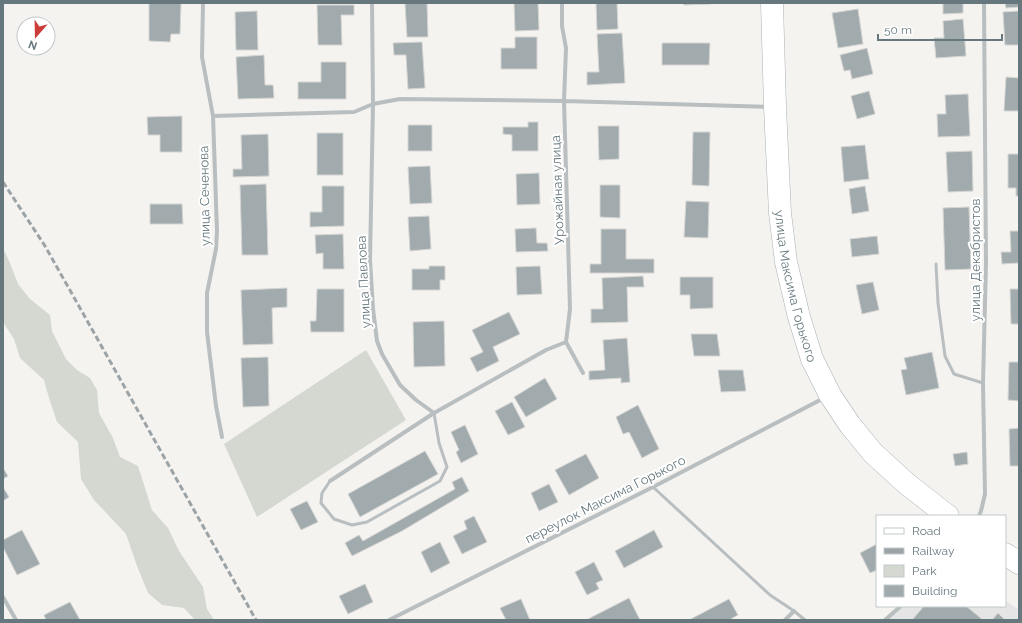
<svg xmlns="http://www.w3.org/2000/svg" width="1022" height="623" viewBox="0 0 1022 623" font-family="Raleway,sans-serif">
  <rect width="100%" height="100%" fill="#f4f3f0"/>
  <path fill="#e4e5e4" d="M1005,600L1019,610V620H885L901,606H1005Z"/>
  <path fill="#d4d8d0" d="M3,248L10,263L18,284L30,299L50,315L52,331L66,359L77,370L90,378L97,390L99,413L113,438L120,457L138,466L152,510L168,528L179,551L203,587L207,609L214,620H195L184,608L162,605L148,593L137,566L126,534L94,500L81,479L78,442L57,422L49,398L44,380L20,358L14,339L3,322Z
    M366,350L406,420L257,517L224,444Z"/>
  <path fill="#a1aaad" stroke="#d5d5d3" d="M149,3H181L180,34H171L170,42L149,41Z
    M405,3H427L428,37H407Z
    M514,3H538L539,30L515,31Z
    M596,3H617L618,29L597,30Z
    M683,3H711V4L684,5Z
    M943,3H963V13L943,14Z
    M1005,3H1019V7L1006,8Z
    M317,5H354V15H341L342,45H318Z
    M858,9L863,44L838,48L832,13Z
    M257,11L258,50H236L235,12Z
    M1019,11V45H1005L1003,12Z
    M963,19L966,56L936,58L934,38H944L943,21Z
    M622,33L625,83L587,85V72H599L597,34Z
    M515,37H537V69H501V48H515Z
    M422,42L425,88L408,89L406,55H394L393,43Z
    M662,43H710L709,65H662Z
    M867,48L873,74L852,79L850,70L844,71L840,55Z
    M264,55L265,85H273L274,98L238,99L236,57Z
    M321,62H346V99H298V82H321Z
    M1006,77L1019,78V111H1004Z
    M869,91L875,114L857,119L851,96Z
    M968,94L970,136L938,137L937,114H946L945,95Z
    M182,116V152H160V135H148L147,117Z
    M528,122H538V151H512V135L503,134V127H528Z
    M408,125H432V151H408Z
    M598,126H619V159L599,160Z
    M693,132H710L709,186L692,185Z
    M317,133H343V175H317Z
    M268,134L269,176L233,177V169H242L241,135Z
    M865,145L869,179L844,182L841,147Z
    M972,151L973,191L948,192L946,152Z
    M1008,154H1019V196H1016V188H1008Z
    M430,166L432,203L410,204L408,167Z
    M539,173L540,204L517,205L516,174Z
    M266,184L268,255H242L240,185Z
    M600,185H620V218L600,217Z
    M322,186H344V226L310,227V212H322Z
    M865,186L869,211L852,214L849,189Z
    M686,201L709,202L708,238L684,237Z
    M150,204H182L183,224H150Z
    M969,207L971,269L945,270L943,208Z
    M429,216L431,249L410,251L408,217Z
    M536,228L537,243H547L548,251L516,252L515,229Z
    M601,229H626V259H654V273H590V264H601Z
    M1010,231H1019V263L1002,264L1001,252H1011Z
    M343,234L344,269H323V253L316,254L315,235Z
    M877,236L879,254L852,257L850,239Z
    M429,266H445V280H440V290H412V269H429Z
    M540,266L542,294L517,295L516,267Z
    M643,276L644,287H627L628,322L591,323V309H603L602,278Z
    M680,277H713V308L690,309V295H680Z
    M873,282L879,310L862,314L856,285Z
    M287,288V307L272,308L273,344L243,345L241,290Z
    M317,289H344V332H311L310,321H316Z
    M1010,289H1019V324H1011Z
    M509,312L520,334L493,347L499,361L477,372L470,358L483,352L472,330Z
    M444,321L445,366L414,367L413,322Z
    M717,334L720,356H694L691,334Z
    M627,338L630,382L621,383V378L589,380V371L605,370L603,340Z
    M932,352L939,388L906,395L901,370L907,369L904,358Z
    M268,357L269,406L243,407L241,358Z
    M1009,362H1019V401L1008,400Z
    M718,370H743L746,391L721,392Z
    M545,378L557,399L526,417L514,397Z
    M512,402L525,427L508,435L495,411Z
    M638,405L659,449L642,458L629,432L623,434L616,417Z
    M465,425L478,454L461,463L456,452L459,450L451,432Z
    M1019,428V466H1010L1009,429Z
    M425,451L438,474L360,517L348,494Z
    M967,452L968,464L955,466L953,454Z
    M586,454L599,478L569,495L555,470Z
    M3,468L8,476L3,479Z
    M462,477L469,491L402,531L352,556L345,543L359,535L363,541L455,489L452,482Z
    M549,484L558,502L539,511L531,493Z
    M3,487L9,497L3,501Z
    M307,501L318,522L301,530L290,509Z
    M474,516L487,542L462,554L453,536L467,529L464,521Z
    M22,530L40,564L17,575L3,547V540Z
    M654,530L663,547L624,568L615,551Z
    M440,542L450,563L431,573L421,552Z
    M877,544V570L870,573L860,553Z
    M594,562L603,580L596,583L599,589L587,595L575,572Z
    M365,584L373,602L348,614L339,596Z
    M629,598L640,620H626L625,619L623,620H586Z
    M521,599L530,620H506L500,608Z
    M729,599L738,615L729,620H689Z
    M70,602L80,620H46L44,615Z
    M924,606H966L983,620H912Z
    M998,613L1005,620H992Z"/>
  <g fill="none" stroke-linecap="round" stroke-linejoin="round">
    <g stroke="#abb2b5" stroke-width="23">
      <g id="secondary">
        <path id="s1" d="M772,3L775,107L780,213L786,262L799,317L812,359L830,395L850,425L873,453L907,484L948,516"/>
        <path d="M1005,554L1019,563"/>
      </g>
    </g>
    <path stroke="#b9bec0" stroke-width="3" d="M936,264L938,303L945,356L954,374L983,383
      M330,481L322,493L321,503L334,519L352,525L367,522L440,481L447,467L439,443L434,413
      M653,487L770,595L794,611L805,620"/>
    <path stroke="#b9bec0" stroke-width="4" d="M203,3L202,57L213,116L217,231L216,249L207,293V332L216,406L222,437
      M372,3L373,104L370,260L373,309L377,341L382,354L400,385L416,400L434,413
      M562,3V26L566,48L564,101L570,309L566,342L583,373
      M213,116L354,112L373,104L400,99L564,101L769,107
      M330,481L434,413L546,350L566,342
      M979,516L981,511L985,494L983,383L986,263L984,3
      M3,597L16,620
      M389,620L653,487L824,398
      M785,620L794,611
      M885,620L901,606"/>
    <use href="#secondary" stroke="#fff" stroke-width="22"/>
    <path stroke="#9ba3a6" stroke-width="3" stroke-dasharray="6 3" stroke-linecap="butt" d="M3,182L45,246L256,620"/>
  </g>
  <g text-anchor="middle" stroke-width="4" stroke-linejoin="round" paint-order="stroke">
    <g font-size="13" fill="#66787e" stroke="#fff">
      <text transform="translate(557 190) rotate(-92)" y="5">Урожайная улица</text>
      <text transform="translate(204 196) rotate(-91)" y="5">улица Сеченова</text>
      <text transform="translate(975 260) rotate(-90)" y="5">улица Декабристов</text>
      <text transform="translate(363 282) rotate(-93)" y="5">улица Павлова</text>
      <text dy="5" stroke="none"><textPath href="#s1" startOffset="285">улица Максима Горького</textPath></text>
      <text transform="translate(605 499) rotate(-27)" y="5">переулок Максима Горького</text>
    </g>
  </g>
  <rect width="1022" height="623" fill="none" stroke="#66787e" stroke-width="8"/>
  <rect x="876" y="515" width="130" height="92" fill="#ffffff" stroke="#c2c9cb"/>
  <rect x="884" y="528" width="20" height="6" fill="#ffffff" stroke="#c2c9cb"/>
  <text x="912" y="535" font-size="12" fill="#66787e">Road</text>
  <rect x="884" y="548" width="20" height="6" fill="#9ba3a6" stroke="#c2c9cb"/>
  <text x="912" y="555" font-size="12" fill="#66787e">Railway</text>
  <rect x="884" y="565" width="20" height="12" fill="#d4d8d0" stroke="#c2c9cb"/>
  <text x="912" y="575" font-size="12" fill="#66787e">Park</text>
  <rect x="884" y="585" width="20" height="12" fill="#a1aaad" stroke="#c2c9cb"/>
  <text x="912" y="595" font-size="12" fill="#66787e">Building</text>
  <g transform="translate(36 36) rotate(200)"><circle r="19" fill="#ffffff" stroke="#c2c9cb"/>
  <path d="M0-3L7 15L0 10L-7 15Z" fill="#cc3c38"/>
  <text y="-6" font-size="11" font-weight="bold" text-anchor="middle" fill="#66787e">N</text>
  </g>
  <path d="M878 34v6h124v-6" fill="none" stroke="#66787e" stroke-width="2"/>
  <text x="884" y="34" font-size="12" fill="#66787e" stroke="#ffffff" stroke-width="3" paint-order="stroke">50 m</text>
</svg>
